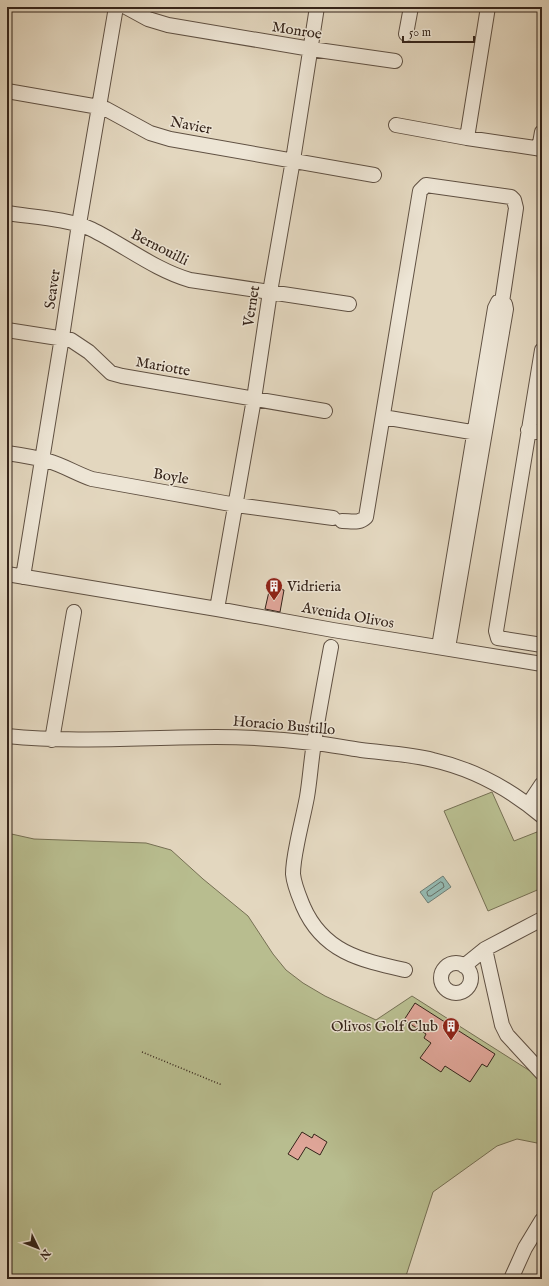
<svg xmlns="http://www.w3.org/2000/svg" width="549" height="1286" viewBox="0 0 549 1286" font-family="'IM FELL English',serif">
  <rect width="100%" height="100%" fill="#e3d7bf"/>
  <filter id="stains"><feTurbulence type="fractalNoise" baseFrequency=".005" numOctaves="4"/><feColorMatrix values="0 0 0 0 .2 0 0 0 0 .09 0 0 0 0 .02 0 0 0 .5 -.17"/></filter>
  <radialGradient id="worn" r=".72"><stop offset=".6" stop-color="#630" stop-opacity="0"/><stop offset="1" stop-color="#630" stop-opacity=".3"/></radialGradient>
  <path fill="#b8bd8f" stroke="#767054" d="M492,792L514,841L542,830V888L488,911L444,811Z
    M7,833L34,839L146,843L171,850L203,879L248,916L273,954L286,970L303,983L325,996L376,1020L412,996L538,1076L542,1082V1144L517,1139L497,1146L433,1192L405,1279H7Z"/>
  <path fill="#95bab2" stroke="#6f7e75" d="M443,876L451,887L428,903L420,892Z"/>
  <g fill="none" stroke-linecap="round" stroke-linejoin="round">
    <path stroke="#656f66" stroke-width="1" d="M441,882L443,883L444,887L431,896H428L427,893V892Z"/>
  </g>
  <path fill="#dfa598" stroke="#35241a" d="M270,587L284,590L280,612L265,609Z
    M415,1003L495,1054L487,1067L482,1064L470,1082L445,1066L441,1072L420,1058L431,1043L424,1038L426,1034L404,1020Z
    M302,1132L312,1138L314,1134L327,1142L320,1155L306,1147L298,1160L288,1154Z"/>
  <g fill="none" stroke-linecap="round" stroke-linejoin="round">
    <g stroke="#605143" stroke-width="16">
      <path id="minor" d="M126,7L148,19L168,25L311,49L395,61
        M406,34L411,7
        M7,91L99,107L106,109L150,133L170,139L374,175
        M396,125L467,138L542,149
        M467,138L488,7
        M539,149L542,132
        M7,213C32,217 69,219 91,229C124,245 155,270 190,280L349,304
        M7,330L71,340L89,352L111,373L122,376L325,411
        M542,350L496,631L498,638L542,645
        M383,417L483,434
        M528,430L542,433
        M7,453C21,455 35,457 48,461C63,465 77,474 92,479L236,505L333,518
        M342,521C351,521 359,524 366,517L420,191L426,185L511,197L514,200L516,208L502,302
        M7,574L217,609L333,630L542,664
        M23,577L62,337L79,224L116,7
        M217,609L254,399L270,292L293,160L317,7
        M331,647C325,679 319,711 314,743C311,761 310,779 307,797C304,813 300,828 297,844C295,854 293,864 293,874C294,885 299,896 303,906C323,952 360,960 405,970
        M439,647L495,308L498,302H502L505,304L506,309L448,648
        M7,736C76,743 146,737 216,737C248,737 281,739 313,743C329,744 345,748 361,750C385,753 409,754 433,760C473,769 511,790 542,816
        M52,740L74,612
        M528,805L542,784
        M485,949L502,1025L507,1035L542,1073
        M441 978a15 15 0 1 1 30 0a15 15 0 1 1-30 0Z
        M464,966L485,949L542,919
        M511,1279L525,1248L542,1220"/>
    </g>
    <path stroke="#35241a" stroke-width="1.5" stroke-dasharray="1 2" stroke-linecap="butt" d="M142,1052L222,1085"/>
    <use href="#minor" stroke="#ede5d5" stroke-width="14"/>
  </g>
  <defs>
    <g id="building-pin" transform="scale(0.9)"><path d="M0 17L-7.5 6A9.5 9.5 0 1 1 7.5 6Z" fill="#8f2418" stroke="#ede5d5"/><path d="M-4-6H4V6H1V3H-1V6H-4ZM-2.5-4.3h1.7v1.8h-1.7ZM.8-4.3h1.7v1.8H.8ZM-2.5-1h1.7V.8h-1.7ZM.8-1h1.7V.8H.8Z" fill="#fff"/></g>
  </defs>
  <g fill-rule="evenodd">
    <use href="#building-pin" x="274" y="586"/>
    <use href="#building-pin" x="451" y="1026"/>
  </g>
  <g text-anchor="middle" stroke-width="3" stroke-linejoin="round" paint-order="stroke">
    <g font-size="15" fill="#35241a" stroke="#ede5d5">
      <text transform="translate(297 30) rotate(9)" y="5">Monroe</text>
      <text transform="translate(191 125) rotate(11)" y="5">Navier</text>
      <text transform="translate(160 247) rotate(27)" y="5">Bernouilli</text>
      <text transform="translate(52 289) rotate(-82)" y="5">Seaver</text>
      <text transform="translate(251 306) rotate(-81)" y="5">Vernet</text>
      <text transform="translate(163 366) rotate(10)" y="5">Mariotte</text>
      <text transform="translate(171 476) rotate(10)" y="5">Boyle</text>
      <text transform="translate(348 615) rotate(10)" y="5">Avenida Olivos</text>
      <text transform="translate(284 725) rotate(5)" y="5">Horacio Bustillo</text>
    </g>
    <g font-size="15" fill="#35241a" stroke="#ede5d5" text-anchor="start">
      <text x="287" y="591">Vidrieria</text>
      <text x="438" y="1031" text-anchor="end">Olivos Golf Club</text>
    </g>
  </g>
  <rect width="549" height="1286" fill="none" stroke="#e3d7bf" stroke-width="24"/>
  <rect x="8" y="8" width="533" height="1270" fill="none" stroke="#35241a" stroke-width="2"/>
  <rect x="12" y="12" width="525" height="1262" fill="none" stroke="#35241a"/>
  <g transform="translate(38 1248) rotate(133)" stroke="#ede5d5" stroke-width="3" paint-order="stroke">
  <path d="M0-3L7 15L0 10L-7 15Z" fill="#35241a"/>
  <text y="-6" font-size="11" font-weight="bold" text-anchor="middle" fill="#35241a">N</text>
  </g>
  <path d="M403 36v6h71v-6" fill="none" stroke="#35241a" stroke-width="2"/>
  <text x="409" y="36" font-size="12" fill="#35241a" stroke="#ede5d5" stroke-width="3" paint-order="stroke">50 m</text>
  <rect width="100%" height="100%" filter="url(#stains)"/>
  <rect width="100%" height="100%" fill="url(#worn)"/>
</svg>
